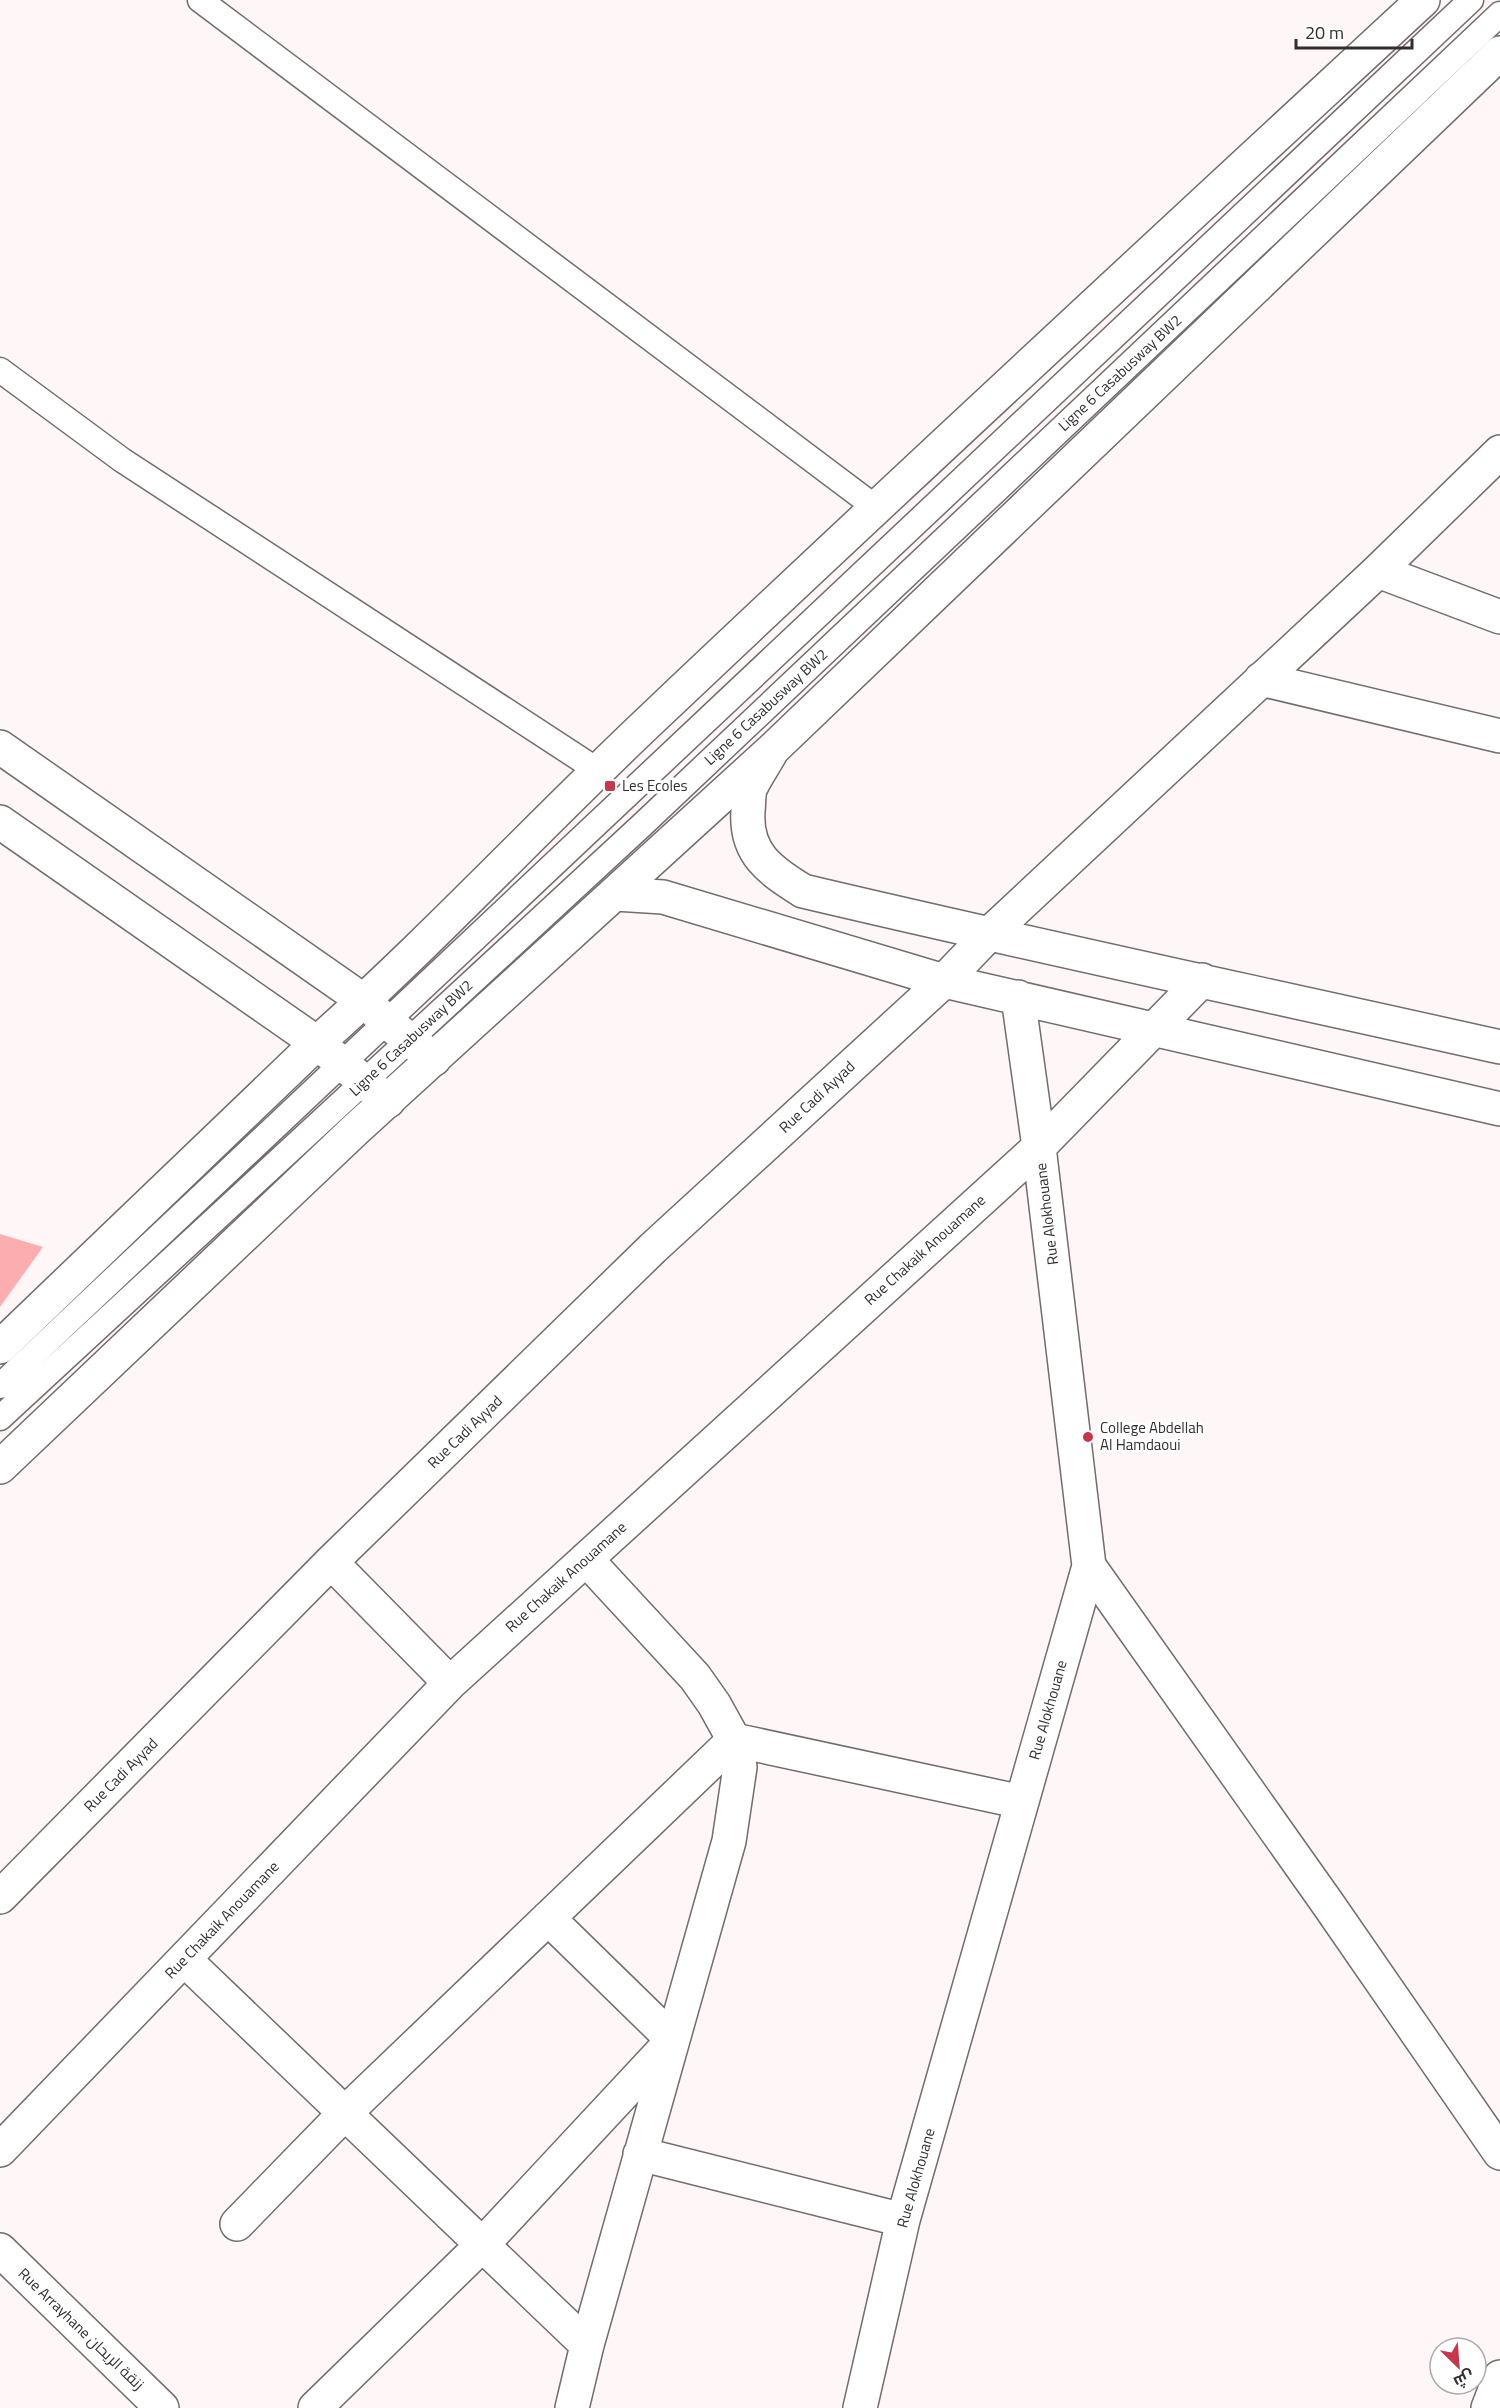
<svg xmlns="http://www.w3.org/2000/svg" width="1500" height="2408" viewBox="0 0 1500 2408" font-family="'Titillium Web',Cairo,sans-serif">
  <rect width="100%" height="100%" fill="#fff7f7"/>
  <path fill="#fcadaf" d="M0,1234L43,1247L0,1307Z"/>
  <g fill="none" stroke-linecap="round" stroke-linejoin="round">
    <g stroke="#726c6c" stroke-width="27">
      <path id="service" d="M200,0L875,507
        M0,370L122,460L597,770
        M0,1386L1471,0
        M0,1418L641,826L1500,14"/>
    </g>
    <g stroke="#726c6c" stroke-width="36">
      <path id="minor" d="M1378,571L1500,617
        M1261,679L1500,736
        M0,747L364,1001L387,1022L434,1059
        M770,754C764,765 756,776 751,787C748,794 749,803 748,811C745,854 770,870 803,891C1035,946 1268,995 1500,1047
        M0,822L317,1043L388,1101
        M615,894L663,897L944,981L1500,1109
        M331,1562L450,1683
        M1089,1566L1328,1904L1500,2153
        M734,1740L1022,1802
        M0,1897L331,1562L653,1248L944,981L988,935L1378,571L1500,452
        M185,1960L587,2345
        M0,2150L450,1683L1039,1147L1202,980
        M640,2154L903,2220
        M237,2224L345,2113L734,1740
        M0,2250L162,2408
        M315,2408L481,2246L673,2040L548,1918
        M572,2408L587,2345L729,1841L740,1767L734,1740L714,1704L695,1677L586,1559
        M860,2408L903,2220L1089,1566L1039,1147L1018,997
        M1488,2408L1500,2377"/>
    </g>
    <g stroke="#726c6c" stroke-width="36">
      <path id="secondary" d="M0,1347L317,1043C435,938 542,822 657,714C910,474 1167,237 1423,0
        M0,1467L355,1130L772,750L1500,53"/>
    </g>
    <use href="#service" stroke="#fff" stroke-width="24"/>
    <use href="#minor" stroke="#fff" stroke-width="33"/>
    <use href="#secondary" stroke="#fff" stroke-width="33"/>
  </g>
  <g fill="#c7364b" stroke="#fff" stroke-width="2">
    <rect x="604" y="780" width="12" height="12" rx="3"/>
    <circle cx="1088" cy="1437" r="6"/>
  </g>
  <g text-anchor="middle" stroke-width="6" stroke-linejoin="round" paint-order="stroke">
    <g font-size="15" fill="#312e2e" stroke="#fff">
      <text transform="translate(1120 373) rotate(-43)" y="5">Ligne 6 Casabusway BW2</text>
      <text transform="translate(766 707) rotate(-43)" y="5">Ligne 6 Casabusway BW2</text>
      <text transform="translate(411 1038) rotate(-43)" y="5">Ligne 6 Casabusway BW2</text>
      <text transform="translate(817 1097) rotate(-43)" y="5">Rue Cadi Ayyad</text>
      <text transform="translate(1047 1214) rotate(-97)" y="5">Rue Alokhouane</text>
      <text transform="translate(925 1250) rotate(-42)" y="5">Rue Chakaik Anouamane</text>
      <text transform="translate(465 1432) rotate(-44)" y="5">Rue Cadi Ayyad</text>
      <text transform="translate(566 1577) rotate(-42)" y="5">Rue Chakaik Anouamane</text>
      <text transform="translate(1048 1710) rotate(-74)" y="5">Rue Alokhouane</text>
      <text transform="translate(121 1775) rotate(-45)" y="5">Rue Cadi Ayyad</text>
      <text transform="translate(222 1920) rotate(-46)" y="5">Rue Chakaik Anouamane</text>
      <text transform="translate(916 2178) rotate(-74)" y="5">Rue Alokhouane</text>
      <text transform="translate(81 2329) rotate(44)" y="5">Rue Arrayhane زنقة الريحان</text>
    </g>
    <g font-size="15" fill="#312e2e" stroke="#fff" text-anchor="start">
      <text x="622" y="791">Les Ecoles</text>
      <text x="1100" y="1433">College Abdellah<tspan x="1100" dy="17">Al Hamdaoui</tspan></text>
    </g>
  </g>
  <g transform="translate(1458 2366) rotate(155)"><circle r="28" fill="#ffffff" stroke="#adabab" stroke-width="1.5"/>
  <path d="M0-4.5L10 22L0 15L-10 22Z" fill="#c7364b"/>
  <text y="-9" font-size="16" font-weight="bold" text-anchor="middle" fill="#312e2e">ش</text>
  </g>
  <path d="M1296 39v9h116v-9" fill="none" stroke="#312e2e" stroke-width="3"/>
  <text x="1305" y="39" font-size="18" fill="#312e2e" stroke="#ffffff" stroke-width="4.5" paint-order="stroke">20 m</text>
</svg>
